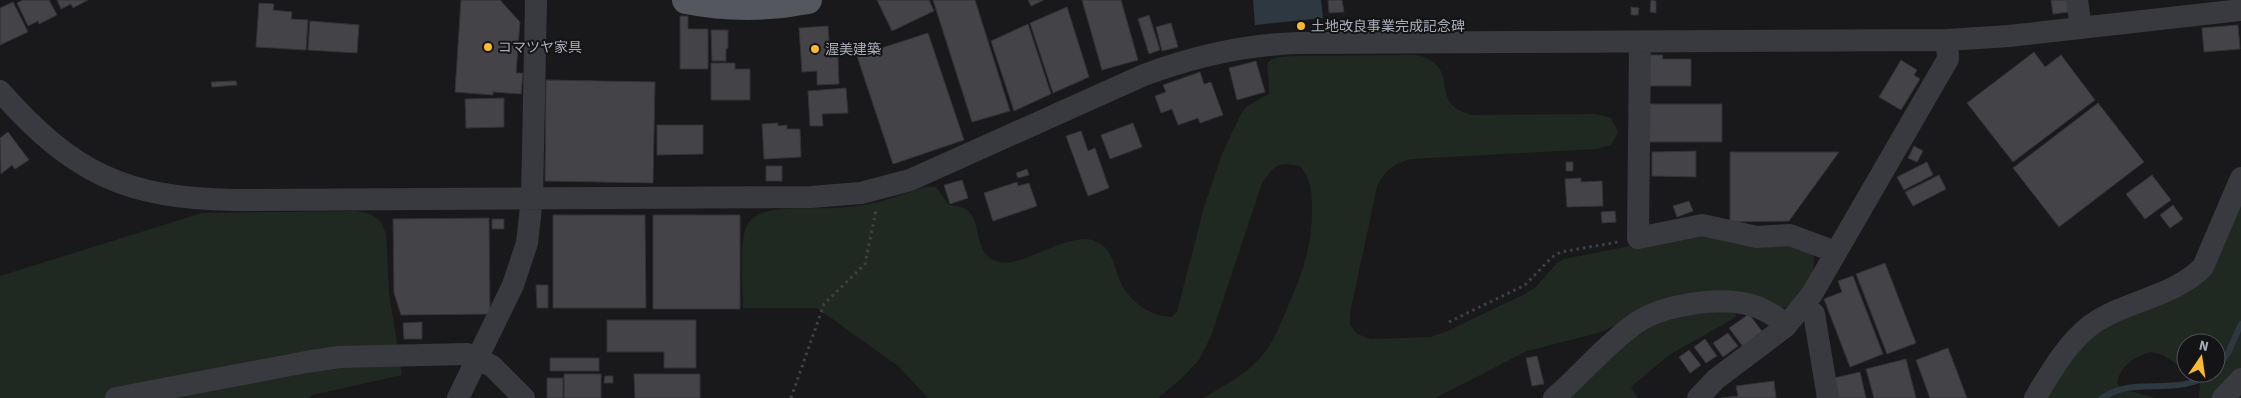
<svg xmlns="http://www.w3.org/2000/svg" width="2241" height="398" viewBox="0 0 2241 398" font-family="'Source Sans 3','Noto Sans JP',sans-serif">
  <rect width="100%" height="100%" fill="#19191b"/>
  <path fill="#202921" d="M1416,55C1458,65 1434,93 1457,109C1461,112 1468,113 1472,115L1596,114L1611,118L1618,132L1611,145L1596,149L1412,159C1394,163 1385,170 1377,187L1350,313V325L1357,334L1371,339L1431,337L1445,332L1523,295L1536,287L1557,263L1564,259L1696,233L1783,242L1813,254C1819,274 1799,293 1787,307L1782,308L1766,300L1621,323L1598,333L1527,351L1435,398H1204C1223,386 1245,375 1260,358C1272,345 1279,328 1286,311C1302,273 1312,251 1312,208C1312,191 1311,179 1300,166C1278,162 1275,164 1262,183L1211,336L1199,360L1181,379L1158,398H928L898,366L817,308H743C743,288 738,240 748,224C760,202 812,210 835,208C854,207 873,204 892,198C906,194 922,185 936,187L949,205C954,206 963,206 967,210C983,222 972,257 1000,262C1028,267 1076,224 1102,245C1114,254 1115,271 1121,283C1130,302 1151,317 1172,317L1177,312L1204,207L1222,154L1242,112L1247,106L1269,94C1271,65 1254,57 1297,56Z
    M2241,198V398H2199L2200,383L2191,373H2216V343H2186V370L2163,355L2151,352C2135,356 2120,366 2117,383L2120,388L2155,398H2044L2073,354L2097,331L2181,294Z
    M356,211L371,214L381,222L386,234L389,293L402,375L312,395L309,398H0V276L202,213Z
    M1719,311L1735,312L1736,317L1669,355L1631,387L1638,398H1569C1596,371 1625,333 1663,320C1680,314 1701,313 1719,311Z"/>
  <path fill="#2d3840" d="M1253,0H1321L1323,18L1255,25Z"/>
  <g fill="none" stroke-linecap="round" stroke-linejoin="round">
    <path stroke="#2d3840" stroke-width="6" d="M2216,370L2228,353L2241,324
      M2102,398C2135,375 2174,398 2213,373"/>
  </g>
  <path fill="#434348" stroke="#333237" d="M23,0H49L57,15L39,24L38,21L28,26L17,3Z
    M57,0H88L73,8L71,4L61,9Z
    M461,0H500L520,22L516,73H523L521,94L493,92V95L455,92Z
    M877,0H929L934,11L892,31Z
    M933,0H975L1010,111L972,122Z
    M1028,0H1044L1031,6Z
    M1082,0H1121L1138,60L1102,70Z
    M1328,0H1342L1344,12L1329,13Z
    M1651,0L1656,1V13L1650,12Z
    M2051,0H2068L2069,12L2053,14Z
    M13,2L28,32L0,45V8Z
    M259,3L274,4L273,10L292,12L291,19L308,20L306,50L256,47Z
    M1067,7L1089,77L1053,93L1030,23Z
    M1631,7L1639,8L1638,15H1631Z
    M1149,15L1160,50L1149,54L1138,19Z
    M680,16H688V29H708V69H680Z
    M310,21L359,25L357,53L308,50Z
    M1171,23L1178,47L1162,51L1156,27Z
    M1028,24L1051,94L1014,111L991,41Z
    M2238,25L2240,49L2204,52L2202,28Z
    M828,26L830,58L838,57L839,84L817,85V71L802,72L799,28Z
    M711,30H728V48L726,49V61H712Z
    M928,33L964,140L893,164L857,56Z
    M2034,52L2045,67L2061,55L2095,100L2013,162L1967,103Z
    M1649,55H1663L1662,59H1691V86H1646Z
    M1901,60L1917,70L1914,75L1920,79L1901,110L1879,97Z
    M1256,61L1265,92L1237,100L1229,68Z
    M711,63H735V69H750V100H711Z
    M1200,72L1204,84L1211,82L1223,115L1200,123L1198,118L1178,125L1172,109L1161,113L1155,96L1166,92L1163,85Z
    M546,80L655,82L653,183L545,181Z
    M236,81L237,85L212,87L211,82Z
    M846,88L848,113L822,114L823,126H810L808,91Z
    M504,98V127L466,128L465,99Z
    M2098,103L2144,162L2059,227L2013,168Z
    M1646,104H1722V142H1646Z
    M778,123V126L787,125V129H800L801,157L764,159L762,124Z
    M1133,123L1142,147L1110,159L1101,135Z
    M657,125H703V154L657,155Z
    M1081,131L1088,151L1095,148L1109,188L1088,196L1066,136Z
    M8,132L29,160L15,169L12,165L1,174L0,138Z
    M1914,146L1923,151L1917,162L1908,158Z
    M1696,151V177L1652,176V152Z
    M1730,152H1839L1789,221L1730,222Z
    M1566,162H1573V171H1566Z
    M1927,162L1933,175L1904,190L1897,177Z
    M766,166H782V181H766Z
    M1027,169L1029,175L1018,178L1016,173Z
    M1939,175L1946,189L1913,206L1905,192Z
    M2152,175L2171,200L2145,219L2126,194Z
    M1581,178V182L1602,181L1603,206L1567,207L1565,179Z
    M962,180L968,198L950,204L944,185Z
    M1017,182L1018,186L1029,183L1037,206L993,221L984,193Z
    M1689,201L1693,211L1677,217L1673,206Z
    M2173,205L2183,219L2170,228L2160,215Z
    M1615,211L1616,222L1602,223L1601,212Z
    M553,215H645L646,308H553Z
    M653,215H740V309H653Z
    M489,218L490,314L401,315L394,293L393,219Z
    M492,219H504V229H492Z
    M1885,263L1916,343L1887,354L1856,274Z
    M1853,276L1883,354L1850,367L1824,299L1842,292L1838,281Z
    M536,285H548V308H537Z
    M1749,314L1764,334L1744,348L1729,328Z
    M607,320H696V368H664V352H607Z
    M422,322V339H404L403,323Z
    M1728,333L1738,346L1723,357L1713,343Z
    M1705,339L1717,356L1706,363L1694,347Z
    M1948,348L1967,398H1930L1916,360Z
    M1689,350L1701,365L1690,373L1679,357Z
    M1537,356L1544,384L1532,386L1526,358Z
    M550,358H599V371H550Z
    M1906,359L1916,398H1874L1866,369Z
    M1860,372L1866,398H1839L1834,378Z
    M564,374H601V398H564Z
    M634,374H700V398H635Z
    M605,376H613V383H604Z
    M547,378H563V398H547Z
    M1774,381L1776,398H1721L1738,396L1736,386Z"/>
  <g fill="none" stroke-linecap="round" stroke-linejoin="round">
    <path stroke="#3f4147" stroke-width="3" stroke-dasharray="2.5 4" stroke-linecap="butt" d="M1449,322L1525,285L1552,257L1561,252L1618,242
      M791,398L824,304L865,264L876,210"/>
    <path stroke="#393a40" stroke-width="22" d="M2077,0L2081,28
      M1640,42L1638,238L1702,225L1757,237L1790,235L1825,248L1835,254
      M0,91C73,173 124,198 234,200L811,197L861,193L910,180L1144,75C1195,56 1243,45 1297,43L1947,40L2009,36L2241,10
      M1803,306L1814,314L1828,398
      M116,398L306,362L339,357L467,354L492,366L524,398
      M458,398L513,285L527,243L532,198L536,0
      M1554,398C1582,374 1606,344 1636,323C1662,305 1716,297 1747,304C1762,307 1775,316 1787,325
      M1698,398L1716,379L1785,327L1812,294L1948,59L1947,40
      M2035,398C2050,373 2067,343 2091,325C2126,300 2172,298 2203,267L2241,178
      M2223,398L2241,379"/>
    <path stroke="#55575f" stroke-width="28" d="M686,0C727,8 767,8 808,0"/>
  </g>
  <g fill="#fcba30" stroke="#141316" stroke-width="2">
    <circle cx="1301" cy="26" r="5"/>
    <circle cx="488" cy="47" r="5"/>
    <circle cx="815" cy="49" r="5"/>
  </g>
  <g text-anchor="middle" stroke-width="4" stroke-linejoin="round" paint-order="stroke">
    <g font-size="14" fill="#aaafbb" stroke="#141316" text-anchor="start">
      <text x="1311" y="31">土地改良事業完成記念碑</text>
      <text x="498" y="52">コマツヤ家具</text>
      <text x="825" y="54">渥美建築</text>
    </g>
  </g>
  <g transform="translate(2201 358) rotate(13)"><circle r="24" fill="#141316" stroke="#505158"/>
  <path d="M0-4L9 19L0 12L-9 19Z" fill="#fcba30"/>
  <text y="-8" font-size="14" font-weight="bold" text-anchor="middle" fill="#aaafbb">N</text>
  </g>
</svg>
